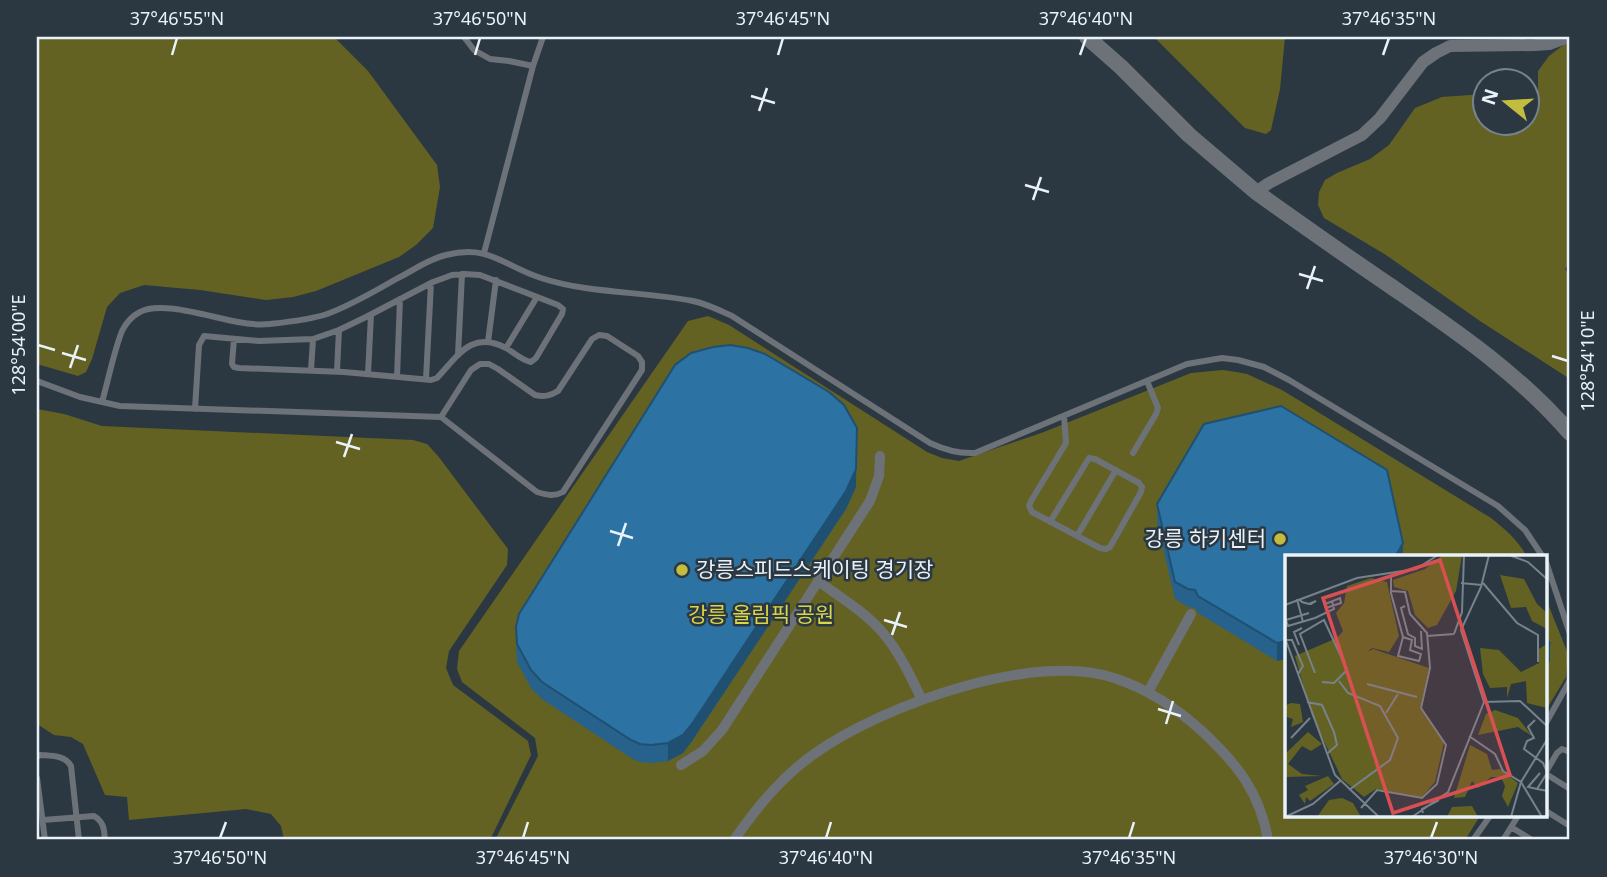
<svg xmlns="http://www.w3.org/2000/svg" width="1607" height="877" viewBox="0 0 1607 877" font-family="'Noto Sans','Noto Sans KR',sans-serif">
  <rect width="100%" height="100%" fill="#2b3842"/>
  <path fill="#646222" d="M37,37H334L368,71L437,165L440,187L433,228L416,245L399,257L316,291L293,297L266,300L200,290L144,285L120,293L107,307L92,359L86,372L78,376L37,364Z
    M1154,37H1285L1280,89L1271,130L1266,134L1245,128Z
    M1570,40V266L1565,268L1570,279V379L1480,321L1386,255L1324,218L1318,205L1319,192L1325,180L1337,173L1370,159L1389,145L1415,108L1442,97L1484,94V122H1526L1527,117L1538,112V71L1549,56Z
    M708,316L729,325L927,452L942,458L959,461L1044,432L1191,373L1223,370L1236,372L1247,374L1282,390L1491,518C1505,529 1519,541 1527,557H1287V816H1480L1465,840H495L538,756L535,738L462,682L457,669L459,651L688,321Z
    M37,409L64,414L102,426L413,440L427,444L438,456L508,549L507,565L449,651L446,668L453,685L528,741L531,755L490,840H284L281,826L271,814L246,809L129,820L127,797L105,795L83,744L71,737L54,735L37,724Z
    M1546,599L1568,654L1566,677L1546,710Z"/>
  <g fill="none" stroke-linecap="round" stroke-linejoin="round">
    <path stroke="#6c7278" stroke-width="6" d="M464,37L474,50L490,59L509,61L533,66
      M484,253L533,66L543,37
      M488,342L496,280
      M506,348L537,297
      M458,355L462,274
      M311,370L313,339
      M337,371L339,330
      M368,374L371,315
      M397,377L400,299
      M426,379L431,283
      M37,381L80,397L120,406L441,417L537,492C547,495 554,497 563,492L642,370V362L638,356L607,336L599,335L592,339L558,391C550,396 544,397 535,395L498,369L489,364H480L471,370L441,417
      M102,402C108,381 114,351 122,331C126,323 132,316 140,312C161,300 213,318 238,322C248,324 260,325 270,324C289,322 309,320 327,314C352,305 375,291 398,278C414,270 428,259 446,255C490,244 503,266 541,278C590,294 642,291 693,301C707,304 719,310 732,316L930,443C945,450 958,454 975,453L1187,364L1222,358L1238,360L1264,367L1289,380L1498,506L1525,530L1543,557
      M195,409L199,345L204,336L259,341L313,339L339,330L366,317L433,282L452,275L464,274L480,275L558,305L563,309L562,314L536,358L531,362C521,360 515,353 506,348C471,330 458,356 437,378L431,380L344,372L239,368L234,367L232,364L234,339
      M1133,453L1156,414L1158,408L1147,381
      M1050,522L1089,458L1095,459L1139,483L1142,487L1141,492L1110,547L1106,549L1100,548L1032,512L1029,506L1031,501L1066,443L1064,416
      M1077,536L1116,470
      M1546,562L1570,634
      M1546,723L1570,680
      M37,757L40,755C51,756 65,755 71,766L79,840
      M1546,772L1557,753L1562,749L1570,752
      M1546,774L1570,789
      M37,778L45,840
      M1546,811L1570,826
      M43,820L94,816C104,822 104,829 105,840
      M1511,827L1532,840
      M1473,840L1490,816
      M1503,840L1518,816"/>
    <path stroke="#6c7278" stroke-width="10" d="M818,581C840,597 865,612 883,633C900,653 911,677 922,700
      M1148,692L1191,614
      M681,765L703,751L722,730L870,501L879,476L880,456
      M734,840C757,807 783,775 817,752C884,705 1035,651 1114,678C1148,689 1178,709 1204,733C1238,765 1260,793 1268,840"/>
    <path stroke="#6c7278" stroke-width="12" d="M1256,192L1269,183L1362,135L1380,118L1423,62L1436,53L1450,46L1535,45L1549,44L1568,37"/>
    <path stroke="#6c7278" stroke-width="16" d="M1087,37L1121,67L1189,135L1256,192C1301,224 1346,256 1392,287C1457,332 1518,373 1570,433"/>
  </g>
  <path fill="#26628c" d="M856,487L846,509L692,741L683,753L668,761L651,763L640,762L631,758L542,699L531,688L517,662L516,645V627Z
    M1157,504L1403,557L1277,661L1198,613L1195,608L1188,607L1175,599L1157,522Z
    M37,803L39,822V840H37Z"/>
  <path fill="#1f5072" d="M857,428L856,487L846,509L692,741L683,753L668,761V743Z
    M1403,543V557H1395Z
    M1287,641V659L1277,661V643Z
    M1550,643V661L1546,668V650Z"/>
  <path fill="#2c72a3" stroke="#1f5072" stroke-width="2" d="M730,345L748,348L765,354L829,392L844,405L857,428L856,469L846,491L692,724L683,735L668,743L651,745L640,744L631,740L542,682L531,670L517,644L516,627L519,614L675,365L691,353L713,347Z
    M1281,406L1387,470L1403,543L1395,557H1287V641L1277,643L1198,596L1195,590L1188,589L1175,582L1157,504L1204,424Z
    M1546,640L1550,643L1546,650Z
    M37,803L39,822H37Z"/>
  <path fill="none" stroke="#eaf2f9" stroke-width="2.5" d="M172,55L177,38M475,55L480,38M778,55L783,38M1080,55L1086,38M1383,55L1389,38M751,96L775,103M759,111L767,88M1025,185L1049,192M1033,200L1041,177M1299,274L1323,281M1307,289L1315,266M38,345L55,350M62,353L86,360M1552,356L1568,361M70,368L78,345M336,442L360,449M344,457L352,434M610,531L633,538M618,546L626,523M884,620L907,627M892,635L900,612M1158,709L1181,716M1166,724L1173,701M220,838L226,822M523,838L528,822M826,838L831,822M1129,838L1134,822M1431,838L1437,822"/>
  <g fill="#c2bd3f" stroke="#2b3842" stroke-width="2.5">
    <circle cx="1280" cy="539" r="7"/>
    <circle cx="682" cy="570" r="7"/>
  </g>
  <g text-anchor="middle" stroke-width="5" stroke-linejoin="round" paint-order="stroke">
    <g font-size="21" fill="#eaf2f9" stroke="#2b3842" text-anchor="end">
      <text x="1266" y="546">강릉 하키센터</text>
      <text x="696" y="577" text-anchor="start">강릉스피드스케이팅 경기장</text>
    </g>
    <g font-size="21" fill="#dcd646" stroke="#2b3842">
      <text x="761" y="622">강릉 올림픽 공원</text>
    </g>
  </g>
  <g transform="translate(1285 555)">
    <rect width="262" height="262" fill="#2b3842"/>
    <path d="M158,0H177L171,36L152,70L143,73L130,60L123,36L109,32L108,25L140,14ZM215,20L239,24L252,49L262,58V74L247,66L241,52L226,53ZM86,23L102,27L114,81L104,97L87,93L82,97L88,94L144,113L135,153L159,188L150,227L136,243L91,234L79,242L57,224L27,161L10,101L52,83L58,76L51,58L59,48L62,31ZM262,89V153L242,148L241,126L226,129L222,143V132L205,133L198,119L195,93L214,95L236,117L254,108V94ZM6,148L15,149L18,167L6,172L8,164L2,162L1,150ZM210,155L233,163L247,181L233,172L193,180L201,159ZM23,177L37,189L26,196L17,191L3,209L17,219L37,221L0,222V199ZM185,190L202,199L207,215L215,214L233,228L223,252L217,241L220,231L216,222H206L193,233L187,226L180,242L169,243ZM43,221L49,229L25,246L21,242L20,249L14,240L23,235L20,231ZM57,243L68,248L76,262H32L44,245ZM187,251L193,262H162L167,252Z" fill="#646222"/>
    <path fill="none" stroke="#77828b" stroke-width="2" d="M224,0L243,7L263,25M106,20V38L118,82L113,101L134,106L136,99L125,95L127,85L118,82M176,28L197,30M198,28L232,68L253,80V107M55,43L56,48L41,53L40,49ZM12,44L18,67M14,44L17,47L24,49H26L31,46L24,49M0,50L72,23L131,14L153,0M120,51L116,53L123,79L130,83V91L137,94L136,76M0,62L3,71L30,63L49,54L47,46M1,65L24,58M169,79L177,57L179,0M142,81L169,79M0,83L50,220L94,262M1,85H7L18,111L13,119M14,90L9,77L17,73M30,118L15,79L39,65L60,110M54,126L63,138L95,151L113,183L105,205L64,235M37,127L49,128L61,116M82,129L132,142M22,147L37,150L49,177L52,190L43,198M199,147L235,146L263,172M101,158L113,139M250,165L243,172L249,183L242,186L239,194L258,208L263,219M184,181L210,199L218,216L236,227L257,262M6,183L25,163M262,218L252,234L263,236M252,234L243,232L255,218M76,253L92,235L137,243L152,229L161,190L136,153L145,113L142,78L125,59L120,37L106,36M138,258L137,254L154,245M0,262L28,249L55,226M127,262L163,237L199,147L176,75L196,32L204,0M226,262L236,227L263,183"/>
    <path fill="#da5052" fill-opacity="0.15" stroke="#da5052" stroke-width="3.5" d="M155,5L225,220L108,258L38,43Z"/>
    <rect width="262" height="262" fill="none" stroke="#eaf2f9" stroke-width="3.5"/>
  </g>
  <rect width="1607" height="877" fill="none" stroke="#2b3842" stroke-width="77"/>
  <g transform="translate(1506 102) rotate(288)"><circle r="33" fill="#2b3842" stroke="#77828b" stroke-width="2"/>
  <path d="M0-5L12 26L0 18L-12 26Z" fill="#c2bd3f"/>
  <text y="-10" font-size="19" font-weight="bold" text-anchor="middle" fill="#eaf2f9">N</text>
  </g>
  <rect x="38" y="38" width="1530" height="800" fill="none" stroke="#eaf2f9" stroke-width="2.5"/>
  <g font-size="18" text-anchor="middle" fill="#eaf2f9">
    <text x="177" y="25">37°46'55"N</text>
    <text x="480" y="25">37°46'50"N</text>
    <text x="783" y="25">37°46'45"N</text>
    <text x="1086" y="25">37°46'40"N</text>
    <text x="1389" y="25">37°46'35"N</text>
    <text transform="translate(19 345) rotate(-90)" y="6">128°54'00"E</text>
    <text transform="translate(1588 361) rotate(-90)" y="6">128°54'10"E</text>
    <text x="220" y="864">37°46'50"N</text>
    <text x="523" y="864">37°46'45"N</text>
    <text x="826" y="864">37°46'40"N</text>
    <text x="1129" y="864">37°46'35"N</text>
    <text x="1431" y="864">37°46'30"N</text>
  </g>
</svg>
